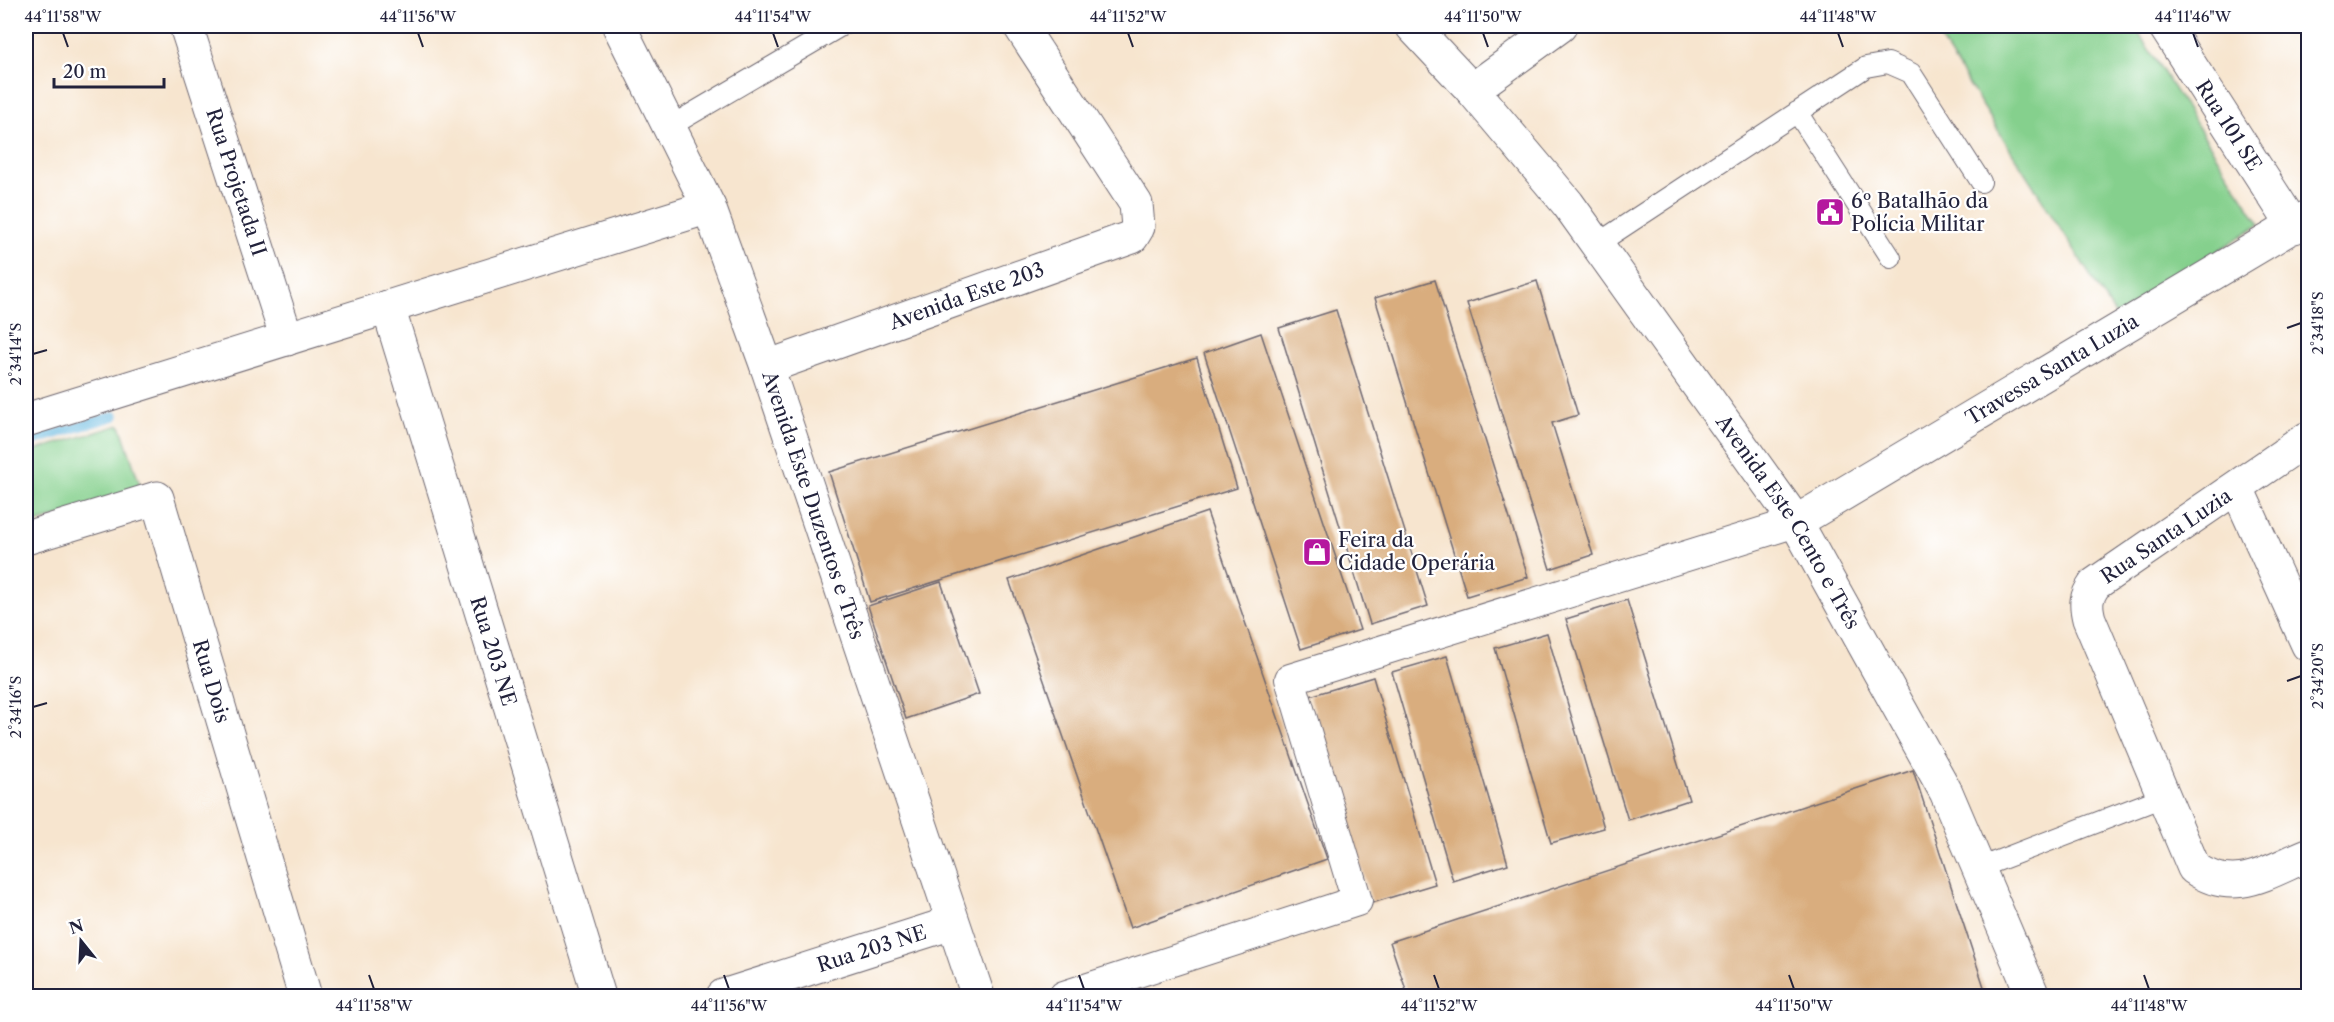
<svg xmlns="http://www.w3.org/2000/svg" width="2334" height="1022" viewBox="0 0 2334 1022" font-family="'Libre Caslon Text',serif">
  <rect width="100%" height="100%" fill="#fff"/>
  <filter id="ink" filterUnits="userSpaceOnUse"><feTurbulence type="fractalNoise" baseFrequency=".0167" numOctaves="2"/><feDisplacementMap in="SourceGraphic" scale="12" xChannelSelector="R" yChannelSelector="G"/><feConvolveMatrix kernelMatrix="1 2 1 2 8 2 1 2 1" color-interpolation-filters="sRGB"/></filter>
  <filter id="wash" filterUnits="userSpaceOnUse"><feTurbulence type="fractalNoise" baseFrequency=".008" numOctaves="4" result="noise"/><feDisplacementMap in="SourceGraphic" scale="24" xChannelSelector="R" yChannelSelector="G"/><feGaussianBlur stdDeviation="1.35" result="paint"/><feColorMatrix in="noise" values="0 0 0 0 0 0 0 0 0 0 0 0 0 0 0 0 0 1.4 0 .05"/><feComposite in="paint" operator="in"/></filter>
  <g filter="url(#wash)">
    <rect width="100%" height="100%" fill="#f7e5cf"/>
    <path fill="#85d08d" stroke="#547964" stroke-width="1.5" d="M1932,26H2134L2260,224L2116,316Z
      M120,425L142,491L26,526V453Z"/>
    <g fill="none" stroke-linecap="round" stroke-linejoin="round">
      <path stroke="#63b7df" stroke-width="10" d="M26,443L114,416"/>
    </g>
    <g id="blocks">
      <path fill="#d9ad7e" d="M1435,280L1528,577L1467,596L1375,298Z
        M1537,281L1578,415L1552,423L1593,555L1550,569L1467,303Z
        M1336,310L1428,606L1370,624L1279,328Z
        M1261,333L1360,630L1301,649L1204,353Z
        M1197,358L1237,488L870,602L829,472Z
        M1207,512L1327,859L1130,928L1009,580Z
        M941,582L979,694L906,719L868,606Z
        M1627,600L1689,800L1628,820L1566,619Z
        M1547,633L1604,828L1551,843L1495,648Z
        M1447,656L1508,864L1453,881L1392,672Z
        M1373,677L1435,884L1372,903L1310,696Z
        M1913,770L1987,996H1408L1390,942Z"/>
    </g>
  </g>
  <g filter="url(#ink)">
    <use href="#blocks" fill-opacity="0" stroke="#6d666f" stroke-width="1.5"/>
    <g fill="none" stroke-linecap="round" stroke-linejoin="round">
      <g stroke="#6d666f" stroke-width="22">
        <path id="service" d="M1797,112L1891,258
          M669,127L841,26
          M1597,244L1866,67L1888,63L1911,73L1981,182
          M1979,868L2163,797"/>
      </g>
      <g stroke="#6d666f" stroke-width="32">
        <path id="pedestrian" d="M1064,996L1357,901L1290,679L1796,522"/>
      </g>
      <g stroke="#6d666f" stroke-width="35">
        <g id="minor">
          <path id="s1" d="M186,26L287,339"/>
          <path id="s2" d="M2165,26L2294,227"/>
          <path d="M1472,90L1560,26"/>
          <path id="s3" d="M388,307L599,996"/>
          <path id="s4" d="M767,367L1132,237L1138,227L1136,204L1020,26"/>
          <path d="M26,420L709,207"/>
          <path d="M2308,438L2095,584C2086,597 2085,603 2089,619L2194,868C2235,897 2268,871 2308,855"/>
          <path d="M2237,488L2308,645"/>
          <path id="s5" d="M1796,522L2308,217"/>
          <path id="s6" d="M26,538L157,498L305,996"/>
          <path id="s7" d="M723,996L952,923"/>
        </g>
      </g>
      <g stroke="#6d666f" stroke-width="35">
        <g id="secondary">
          <path id="s8" d="M619,26L709,207L767,367L978,996"/>
          <path id="s9" d="M1412,26L1472,90L1568,204L1796,522L1946,792L2033,996"/>
        </g>
      </g>
      <use href="#service" stroke="#fff" stroke-width="20"/>
      <use href="#pedestrian" stroke="#fff" stroke-width="30"/>
      <use href="#minor" stroke="#fff" stroke-width="33"/>
      <use href="#secondary" stroke="#fff" stroke-width="33"/>
    </g>
  </g>
  <path fill="none" stroke="#22223b" stroke-width="2" d="M63,33L68,47M418,33L423,47M773,33L778,47M1128,33L1133,47M1483,33L1488,47M1838,33L1843,47M2193,33L2198,47M2287,328L2301,323M33,354L47,350M2287,681L2301,676M33,707L47,703M369,975L374,989M724,975L729,989M1079,975L1084,989M1434,975L1439,989M1789,975L1794,989M2144,975L2149,989"/>
  <defs>
    <g id="civic-square" transform="scale(1.5)"><rect x="-9" y="-9" width="18" height="18" rx="4" fill="#b5179e" stroke="#fff"/><path d="M-.6-6.5H3V-4.5H.6V-3L4-1V1h2V6H-6V1h2V-1L-.6-3ZM-1.2 2.5V6h2.4V2.5Z" fill="#fff"/></g>
    <g id="shop-square" transform="scale(1.5)"><rect x="-9" y="-9" width="18" height="18" rx="4" fill="#b5179e" stroke="#fff"/><path d="M-5-2.5h2.3a2.7 3.5 0 0 1 5.4 0H5L5.5 6h-11ZM-1.5-2.5h3a1.5 2.3 0 0 0-3 0Z" fill="#fff"/></g>
  </defs>
  <g fill-rule="evenodd">
    <use href="#civic-square" x="1830" y="212"/>
    <use href="#shop-square" x="1317" y="552"/>
  </g>
  <g text-anchor="middle" stroke-width="4.5" stroke-linejoin="round" paint-order="stroke">
    <g font-size="20" fill="#22223b" stroke="#fff">
      <text dy="7" stroke="none"><textPath href="#s2" startOffset="118">Rua 101 SE</textPath></text>
      <text dy="7" stroke="none"><textPath href="#s1" startOffset="164">Rua Projetada II</textPath></text>
      <text dy="7" stroke="none"><textPath href="#s4" startOffset="212">Avenida Este 203</textPath></text>
      <text dy="7" stroke="none"><textPath href="#s5" startOffset="298">Travessa Santa Luzia</textPath></text>
      <text dy="7" stroke="none"><textPath href="#s8" startOffset="518">Avenida Este Duzentos e Três</textPath></text>
      <text dy="7" stroke="none"><textPath href="#s9" startOffset="624">Avenida Este Cento e Três</textPath></text>
      <text transform="translate(2166 536) rotate(-34)" y="7">Rua Santa Luzia</text>
      <text dy="7" stroke="none"><textPath href="#s3" startOffset="360">Rua 203 NE</textPath></text>
      <text dy="7" stroke="none"><textPath href="#s6" startOffset="328">Rua Dois</textPath></text>
      <text dy="7" stroke="none"><textPath href="#s7" startOffset="156">Rua 203 NE</textPath></text>
    </g>
    <g font-size="20" fill="#22223b" stroke="#fff" text-anchor="start">
      <text x="1851" y="208">6º Batalhão da<tspan x="1851" dy="23">Polícia Militar</tspan></text>
      <text x="1338" y="547">Feira da<tspan x="1338" dy="23">Cidade Operária</tspan></text>
    </g>
  </g>
  <rect width="2334" height="1022" fill="none" stroke="#fff" stroke-width="66"/>
  <g transform="translate(81 941) rotate(342)" stroke="#ffffff" stroke-width="4.5" paint-order="stroke">
  <path d="M0-4.5L10 22L0 15L-10 22Z" fill="#22223b"/>
  <text y="-9" font-size="16" font-weight="bold" text-anchor="middle" fill="#22223b">N</text>
  </g>
  <path d="M54 78v9h110v-9" fill="none" stroke="#22223b" stroke-width="3"/>
  <text x="63" y="78" font-size="18" fill="#22223b" stroke="#ffffff" stroke-width="4.5" paint-order="stroke">20 m</text>
  <rect x="33" y="33" width="2268" height="956" fill="none" stroke="#22223b" stroke-width="2"/>
  <g font-size="15" text-anchor="middle" fill="#22223b">
    <text x="63" y="22">44°11'58"W</text>
    <text x="418" y="22">44°11'56"W</text>
    <text x="773" y="22">44°11'54"W</text>
    <text x="1128" y="22">44°11'52"W</text>
    <text x="1483" y="22">44°11'50"W</text>
    <text x="1838" y="22">44°11'48"W</text>
    <text x="2193" y="22">44°11'46"W</text>
    <text transform="translate(2318 323) rotate(-90)" y="5">2°34'18"S</text>
    <text transform="translate(16 354) rotate(-90)" y="5">2°34'14"S</text>
    <text transform="translate(2318 676) rotate(-90)" y="5">2°34'20"S</text>
    <text transform="translate(16 707) rotate(-90)" y="5">2°34'16"S</text>
    <text x="374" y="1011">44°11'58"W</text>
    <text x="729" y="1011">44°11'56"W</text>
    <text x="1084" y="1011">44°11'54"W</text>
    <text x="1439" y="1011">44°11'52"W</text>
    <text x="1794" y="1011">44°11'50"W</text>
    <text x="2149" y="1011">44°11'48"W</text>
  </g>
</svg>
